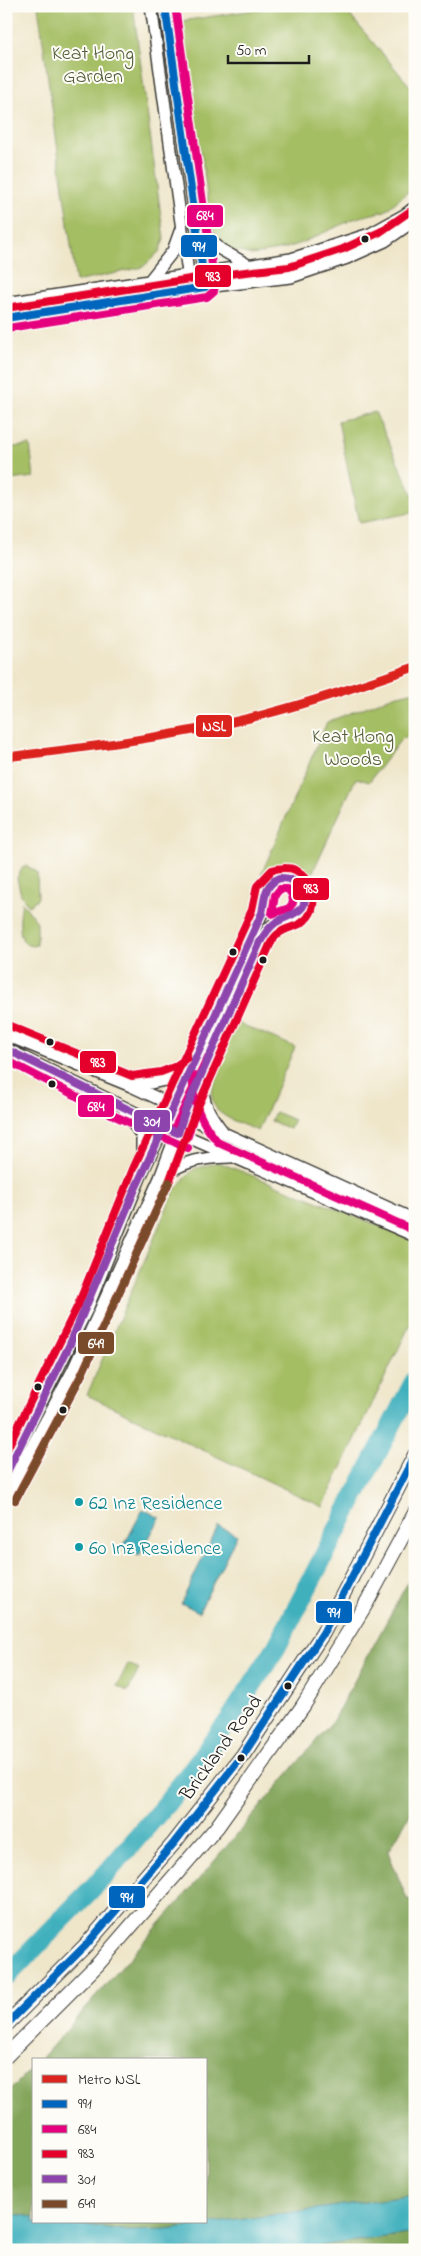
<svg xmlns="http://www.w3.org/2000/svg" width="421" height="2256" viewBox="0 0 421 2256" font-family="'Indie Flower',sans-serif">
  <rect width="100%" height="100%" fill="#fdfcf7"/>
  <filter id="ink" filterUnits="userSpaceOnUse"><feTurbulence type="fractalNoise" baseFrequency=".02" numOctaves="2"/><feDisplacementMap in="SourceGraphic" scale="10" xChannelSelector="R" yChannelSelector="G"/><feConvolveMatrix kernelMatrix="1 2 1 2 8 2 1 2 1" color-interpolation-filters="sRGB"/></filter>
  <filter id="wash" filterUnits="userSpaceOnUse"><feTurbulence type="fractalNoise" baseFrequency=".0096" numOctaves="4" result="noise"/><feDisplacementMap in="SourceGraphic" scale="20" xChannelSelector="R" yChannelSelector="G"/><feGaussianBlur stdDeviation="1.12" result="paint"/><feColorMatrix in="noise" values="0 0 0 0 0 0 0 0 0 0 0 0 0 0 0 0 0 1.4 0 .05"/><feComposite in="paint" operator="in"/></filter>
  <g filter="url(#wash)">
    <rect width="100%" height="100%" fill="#efe6ca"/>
    <path fill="#a4be64" stroke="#606d40" d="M38,6H133L164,239L159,252L143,267L76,282Z
      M281,6H342L415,92V186L385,211L356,218L299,244L283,249L252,255L233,250L224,246L213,230L211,223L202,158L190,108L181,21Z
      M375,412L415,500V512L359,523L338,421Z
      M30,445L34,477L10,480L6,448Z
      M415,691V737L402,738L369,782L356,778L309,880C295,865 278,863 261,875L327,722L394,696Z
      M27,866L37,872L38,898L29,906L21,895L17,878L23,867Z
      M22,902L37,922V945C14,952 20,913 22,902Z
      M236,1022L295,1047L258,1131C245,1125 226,1120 217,1109C206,1096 216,1083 220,1069C224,1052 229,1038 236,1022Z
      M275,1112L294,1120L290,1129L271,1121Z
      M218,1162L415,1240V1314L323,1507L87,1395L175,1189L194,1169Z
      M128,1664L139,1669L128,1691L117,1686Z"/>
    <path fill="#83a55a" stroke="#50603b" d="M415,1569V1806L388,1852L407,1899L415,1900V2195L166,2230L129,2231L68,2222H206V2060H40L205,1872L332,1722Z
      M34,2066V2217L6,2213V2094Z
      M415,2233V2250H288Z"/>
    <path fill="#41b0bd" stroke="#2e666c" d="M143,1509L160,1518L139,1556L123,1547Z
      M218,1526L237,1535L199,1612L181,1603Z
      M415,2195V2233L288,2250H6V2213L34,2217V2222H67L129,2231L166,2230Z"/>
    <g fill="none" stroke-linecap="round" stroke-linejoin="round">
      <path stroke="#41b0bd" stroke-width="20" d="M6,1977L105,1875L167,1803L230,1719L276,1648L415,1380"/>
    </g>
  </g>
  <g filter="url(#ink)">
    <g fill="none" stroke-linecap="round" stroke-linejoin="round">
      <g stroke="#3c3a36" stroke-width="14">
        <path id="minor" d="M151,6L189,280
          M165,6L204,278
          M196,226L220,249L248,265
          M150,280L173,251L181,229
          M6,303L291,259L370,234L406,214L415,207
          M6,318L205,287L291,277L347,258L385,241L415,220
          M6,1035L131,1086L185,1111L197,1121L415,1220
          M6,1049L156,1123L415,1236
          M202,1079C202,1103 209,1114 223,1132
          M132,1085C155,1083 173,1080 192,1067
          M125,1111L142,1136V1167
          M161,1177C186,1160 200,1158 230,1157
          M6,1474L87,1309L142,1173L193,1066L262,913L266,890L276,879H291C303,886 309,905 296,915C289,920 281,919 274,924C267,928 264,936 260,942L185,1111L160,1178L73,1370L6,1495"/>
      </g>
      <g stroke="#3c3a36" stroke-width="16">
        <path id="major" d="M6,2025L86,1945L174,1843L243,1755L323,1633L415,1455
          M6,2056L98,1964L217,1827L303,1706L367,1602L415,1513"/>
      </g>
      <use href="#minor" stroke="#fff" stroke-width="11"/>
      <use href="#major" stroke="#fff" stroke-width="14"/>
      <g stroke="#fdfcf7" stroke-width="11">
        <path id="bus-1" d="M6,318L205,287L165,6
          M6,2025L86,1945L174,1843L243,1755L323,1633L415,1455"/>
      </g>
      <g stroke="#fdfcf7" stroke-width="11">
        <path id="bus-2" d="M8,328L207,297L214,291L215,286L175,6
          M280,889H288L292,895L293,903L289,908L272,914L275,895Z
          M6,1060L117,1117L188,1148
          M193,1076C191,1101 202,1125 219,1143L411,1229
          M173,1131L208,1057
          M188,1136L194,1115L213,1072"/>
      </g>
      <g stroke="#fdfcf7" stroke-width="11">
        <path id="bus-3" d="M6,308L203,277L289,267L343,249L380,232L409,212
          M10,1026L132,1076L161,1072L174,1067L187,1058
          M6,1451L78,1305L133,1169L252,910L257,886L272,870C278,868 289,867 295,870C312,877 319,903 308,917C300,928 287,926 278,934C274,937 271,942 269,947L194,1115L169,1182L82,1374L15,1500"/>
      </g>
      <g stroke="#fdfcf7" stroke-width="11">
        <path id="bus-4" d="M280,878C289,878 297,880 301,888C314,912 289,914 275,923C268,928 264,935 260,942L185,1111L178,1133L164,1127L262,913C265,898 264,884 280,878Z
          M6,1049L164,1127
          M6,1474L70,1344L136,1187L164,1127"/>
      </g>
      <g stroke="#fdfcf7" stroke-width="11">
        <path id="bus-5" d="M15,1500L82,1374L169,1182"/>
      </g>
      <use href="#bus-1" stroke="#0065bd" stroke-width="8"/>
      <use href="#bus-2" stroke="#e5007d" stroke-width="8"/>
      <use href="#bus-3" stroke="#e4002b" stroke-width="8"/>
      <use href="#bus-4" stroke="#8e44ad" stroke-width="8"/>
      <use href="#bus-5" stroke="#7a4b2a" stroke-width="8"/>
      <g stroke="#fdfcf7" stroke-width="12">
        <path id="metro-1" d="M6,757C92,747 178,736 262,715C314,702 364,684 415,667"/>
      </g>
      <use href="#metro-1" stroke="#dc241f" stroke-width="9"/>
    </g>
  </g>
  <g fill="#1c1c1c" stroke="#fdfcf7" stroke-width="2">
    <circle cx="365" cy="239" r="4.5"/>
    <circle cx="233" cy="952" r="4.5"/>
    <circle cx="263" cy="960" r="4.5"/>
    <circle cx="50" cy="1042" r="4.5"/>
    <circle cx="52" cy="1084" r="4.5"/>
    <circle cx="38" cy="1387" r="4.5"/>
    <circle cx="63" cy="1410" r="4.5"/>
    <circle cx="288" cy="1686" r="4.5"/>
    <circle cx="241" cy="1758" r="4.5"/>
  </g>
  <g fill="#0f9aa8" stroke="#fdfcf7" stroke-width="2">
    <circle cx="79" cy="1502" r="5"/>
    <circle cx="79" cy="1547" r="5"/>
  </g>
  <g text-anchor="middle" stroke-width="4" stroke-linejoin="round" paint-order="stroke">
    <g font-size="20" fill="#525d39" stroke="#fdfcf7">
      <text x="93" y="59">Keat Hong<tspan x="93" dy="23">Garden</tspan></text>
      <text x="353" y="742">Keat Hong<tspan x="353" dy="23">Woods</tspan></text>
    </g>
    <g font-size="20" fill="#0d838f" stroke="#fdfcf7" text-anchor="start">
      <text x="89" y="1509">62 Inz Residence</text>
      <text x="89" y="1554">60 Inz Residence</text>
    </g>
    <g font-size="20" fill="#1c1c1c" stroke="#fdfcf7">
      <text transform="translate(220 1747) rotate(-54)" y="7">Brickland Road</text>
    </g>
  </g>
  <g stroke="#fdfcf7" stroke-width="2">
    <rect x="186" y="204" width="38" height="24" rx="5" fill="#e5007d"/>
    <rect x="180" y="234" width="38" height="24" rx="5" fill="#0065bd"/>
    <rect x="194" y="264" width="38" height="24" rx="5" fill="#e4002b"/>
    <rect x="195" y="714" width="38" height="24" rx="5" fill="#dc241f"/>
    <rect x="292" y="877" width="38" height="24" rx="5" fill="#e4002b"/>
    <rect x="79" y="1050" width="38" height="24" rx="5" fill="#e4002b"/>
    <rect x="77" y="1094" width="38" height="24" rx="5" fill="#e5007d"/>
    <rect x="133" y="1109" width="38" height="24" rx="5" fill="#8e44ad"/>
    <rect x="77" y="1331" width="38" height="24" rx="5" fill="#7a4b2a"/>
    <rect x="315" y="1600" width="38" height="24" rx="5" fill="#0065bd"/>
    <rect x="108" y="1885" width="38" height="24" rx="5" fill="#0065bd"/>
  </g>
  <g font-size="14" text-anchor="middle" font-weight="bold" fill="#fff">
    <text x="205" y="220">684</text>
    <text x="199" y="251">991</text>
    <text x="213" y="281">983</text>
    <text x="214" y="731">NSL</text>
    <text x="311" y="893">983</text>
    <text x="98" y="1067">983</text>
    <text x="96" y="1111">684</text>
    <text x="152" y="1126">301</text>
    <text x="96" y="1348">649</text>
    <text x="334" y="1617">991</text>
    <text x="127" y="1902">991</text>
  </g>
  <rect width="421" height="2256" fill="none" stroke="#fdfcf7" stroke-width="25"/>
  <rect x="32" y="2058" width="175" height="165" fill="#fdfcf7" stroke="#a3a29f"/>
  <rect x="42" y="2075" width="25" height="8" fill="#dc241f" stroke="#a3a29f"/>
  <text x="78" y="2084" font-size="15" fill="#1c1c1c">Metro NSL</text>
  <rect x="42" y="2100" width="25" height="8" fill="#0065bd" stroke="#a3a29f"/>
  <text x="78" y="2108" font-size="15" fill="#1c1c1c">991</text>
  <rect x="42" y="2125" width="25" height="8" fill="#e5007d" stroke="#a3a29f"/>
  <text x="78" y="2134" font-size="15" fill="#1c1c1c">684</text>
  <rect x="42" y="2150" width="25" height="8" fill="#e4002b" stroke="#a3a29f"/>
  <text x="78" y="2158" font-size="15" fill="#1c1c1c">983</text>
  <rect x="42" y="2175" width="25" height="8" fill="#8e44ad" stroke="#a3a29f"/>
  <text x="78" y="2184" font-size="15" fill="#1c1c1c">301</text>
  <rect x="42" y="2200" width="25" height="8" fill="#7a4b2a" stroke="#a3a29f"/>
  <text x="78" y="2208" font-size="15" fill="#1c1c1c">649</text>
  <path d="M228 55v8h81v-8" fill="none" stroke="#1c1c1c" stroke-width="2.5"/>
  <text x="236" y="55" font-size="15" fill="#1c1c1c" stroke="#fdfcf7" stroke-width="4" paint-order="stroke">50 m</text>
</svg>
